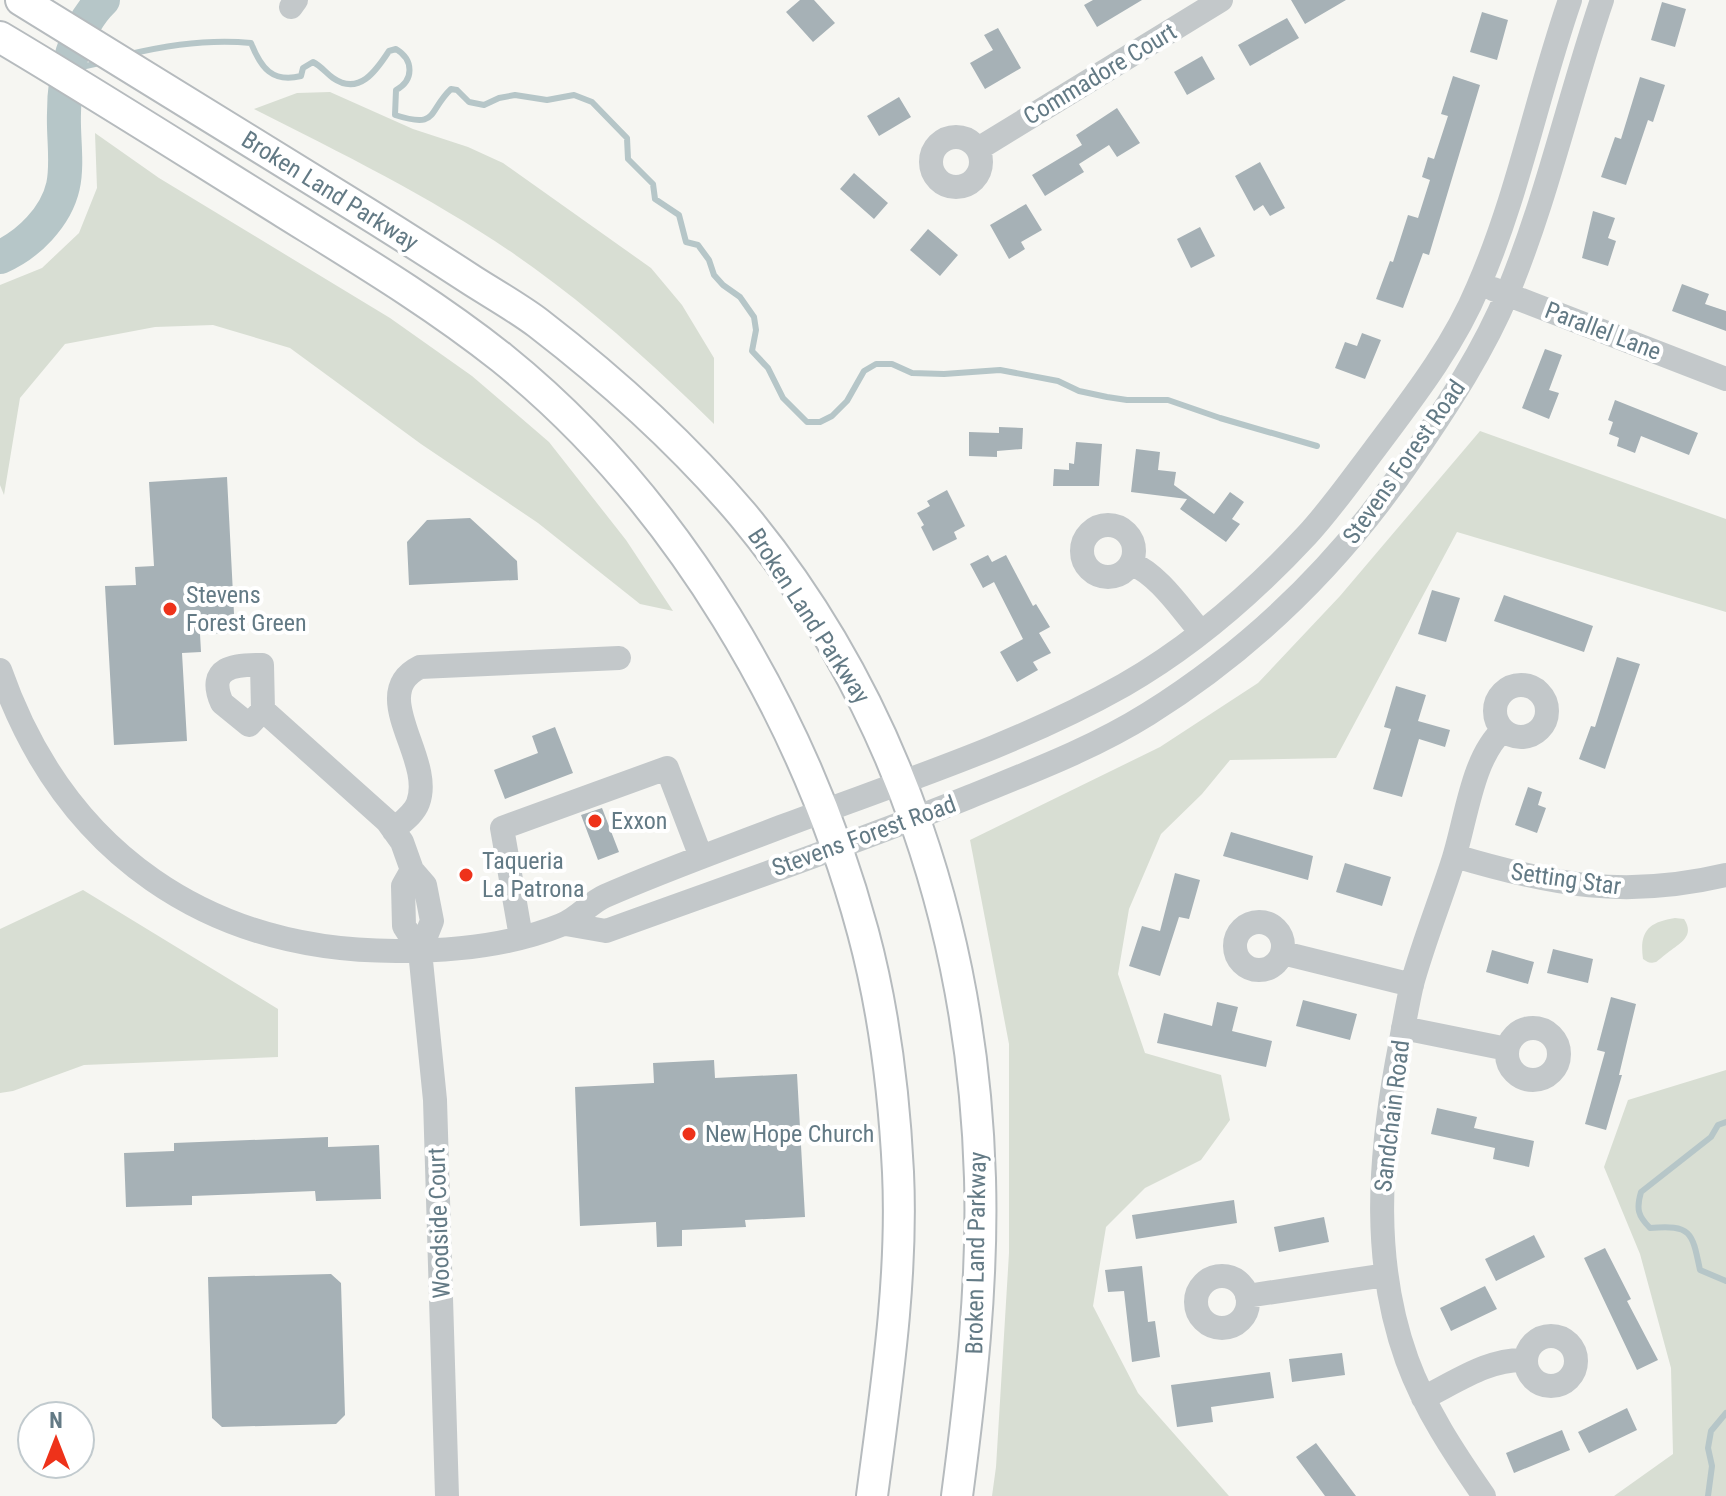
<svg xmlns="http://www.w3.org/2000/svg" width="1726" height="1496" viewBox="0 0 1726 1496" font-family="'Roboto Condensed',sans-serif">
  <rect width="100%" height="100%" fill="#f6f6f2"/>
  <path fill="#d8ded3" d="M330,92L413,129L468,147L503,163L651,268L682,305L714,358V424C663,374 611,326 554,283C463,213 357,161 254,109L297,93Z
    M95,133L159,178L390,318L472,376L549,442L626,540L673,611L640,604L538,523L421,444L290,348L213,325L155,327L65,344L20,398L4,495L0,485V285L42,268L79,233L97,188Z
    M1480,431L1726,519V612L1457,532L1336,758L1230,760L1202,794L1161,834L1129,909L1118,974L1145,1053L1221,1075L1230,1120L1201,1160L1145,1188L1106,1227L1093,1306L1138,1393L1229,1496H992L996,1467L1009,1253V1044L970,840L1160,747L1258,683L1340,596Z
    M83,890L278,1009V1057L84,1065L13,1091L0,1093V929Z
    M1675,918L1684,919C1696,937 1678,944 1666,954C1663,956 1658,961 1656,962C1649,964 1648,962 1643,959C1639,931 1649,922 1675,918Z
    M1726,1070V1496H1614L1673,1454L1671,1368L1640,1254L1604,1167L1628,1100Z"/>
  <g fill="none" stroke-linecap="round" stroke-linejoin="round">
    <path stroke="#b6c6c8" stroke-width="6" d="M130,54C168,45 212,39 251,43C261,68 272,83 301,76L303,68L313,62C321,66 326,73 333,78C359,96 376,71 389,51L396,49C414,60 414,80 396,90L395,115C439,129 427,112 451,89L457,90L469,102L484,105L499,98L515,95L547,100L574,95L592,102L627,138L628,159L653,184L655,199L679,215L686,242L698,245L709,260L714,275L723,285L740,297L754,317L756,330L752,351L768,368L783,398L807,422H820L832,416L847,401L864,371L876,364H892L912,373L944,374L1000,370L1058,381L1079,391L1107,397L1127,400H1168L1220,418L1317,446
      M72,69L104,62
      M1726,1122L1718,1125L1711,1137L1641,1192C1636,1209 1638,1216 1650,1228C1691,1225 1692,1231 1700,1270L1726,1281
      M1708,1496L1712,1466L1708,1448L1711,1431L1726,1413"/>
    <path stroke="#b6c6c8" stroke-width="34" d="M0,257C28,245 56,217 63,186C68,163 63,137 64,113C64,74 74,28 103,0"/>
  </g>
  <path fill="#a6b1b6" d="M800,0H814L835,23L813,42L786,12Z
    M1093,0H1142L1097,27L1084,5Z
    M1291,0H1346L1305,24Z
    M1662,2L1686,9L1675,47L1651,40Z
    M1482,12L1508,20L1497,60L1470,52Z
    M1287,18L1299,38L1250,66L1238,45Z
    M998,28L1021,68L985,89L970,63L993,50L984,35Z
    M1202,56L1215,79L1187,95L1174,72Z
    M1453,76L1480,85L1429,255L1423,253L1403,308L1376,299L1390,261L1393,262L1408,215L1418,218L1430,180L1422,177L1428,157L1434,159L1448,116L1441,114Z
    M1640,77L1665,85L1653,122L1648,120L1626,185L1601,177L1615,137L1621,139Z
    M899,97L911,117L879,136L867,116Z
    M1117,108L1140,143L1117,157L1109,145L1079,164L1084,172L1045,196L1032,175L1082,145L1076,135Z
    M1260,162L1285,208L1270,216L1263,205L1254,211L1235,176Z
    M854,173L888,203L874,219L840,189Z
    M1026,204L1042,230L1021,242L1025,249L1009,259L990,225Z
    M1593,211L1615,218L1608,238L1616,241L1608,266L1582,258Z
    M1200,227L1215,256L1191,268L1177,239Z
    M928,229L958,255L940,276L910,250Z
    M1682,284L1709,294L1705,304L1726,311V331L1672,311Z
    M1362,333L1381,340L1365,379L1335,368L1345,342L1357,346Z
    M1545,349L1562,355L1549,390L1559,393L1549,419L1522,408Z
    M1615,400L1698,433L1689,455L1641,436L1635,453L1617,446L1619,438L1609,434L1613,422L1608,420Z
    M999,427L1023,428L1022,449L997,451V457L969,456V432L999,433Z
    M1076,442L1102,444L1099,486H1053L1054,469L1069,470V463L1074,464Z
    M1136,449L1160,452L1158,470L1176,472L1174,485L1214,514L1230,492L1244,502L1232,519L1240,524L1226,542L1180,509L1187,499L1131,492Z
    M227,477L235,633L200,634L201,652L182,653L187,741L114,745L105,586L136,585L135,567L154,566L149,482Z
    M947,490L965,526L954,532L957,539L933,551L921,527L924,525L917,513L930,506L927,501Z
    M470,518L517,561L518,580L409,585L407,542L427,520Z
    M988,555L992,562L1006,555L1033,606L1036,604L1050,627L1039,633L1051,653L1033,662L1038,670L1017,682L1000,652L1023,639L994,582L983,588L970,564Z
    M1432,590L1460,598L1446,642L1418,634Z
    M1504,595L1593,626L1584,652L1494,621Z
    M1617,657L1640,664L1605,769L1579,759L1591,726L1595,727Z
    M1396,686L1426,695L1418,721L1450,730L1445,747L1419,739L1402,797L1373,789L1391,729L1384,727Z
    M555,727L573,773L505,799L494,770L538,753L532,736Z
    M1528,787L1542,792L1538,805L1546,808L1537,833L1515,825Z
    M602,808L619,852L598,860L581,815Z
    M1231,832L1313,856L1308,880L1223,856Z
    M1345,863L1391,877L1382,906L1336,892Z
    M1175,873L1200,880L1189,919L1179,917L1160,976L1129,966L1142,926L1160,931Z
    M1553,949L1593,959L1588,983L1547,973Z
    M1492,950L1534,962L1528,984L1486,972Z
    M1611,997L1636,1004L1619,1075H1622L1606,1130L1585,1124L1605,1052L1597,1050Z
    M1303,1000L1357,1014L1350,1040L1296,1026Z
    M1217,1002L1238,1007L1232,1031L1272,1041L1266,1067L1157,1043L1164,1013L1212,1026Z
    M714,1060L715,1078L797,1074L805,1217L745,1220L746,1227L682,1230V1246L657,1247L656,1222L580,1226L575,1087L654,1083L653,1063Z
    M1437,1108L1477,1117L1474,1128L1534,1141L1529,1167L1493,1159L1495,1148L1431,1134Z
    M328,1137V1147L379,1145L381,1199L316,1201L315,1191L192,1196V1205L126,1207L124,1153L174,1151V1143Z
    M1234,1200L1237,1223L1136,1239L1132,1215Z
    M1324,1217L1329,1242L1279,1252L1274,1227Z
    M1534,1235L1545,1257L1496,1281L1485,1259Z
    M1605,1248L1631,1299L1627,1301L1658,1360L1637,1370L1584,1258Z
    M1142,1266L1148,1322L1155,1321L1160,1357L1132,1362L1124,1291L1108,1292L1105,1270Z
    M331,1274L341,1283L345,1415L336,1424L222,1427L212,1418L208,1277Z
    M1485,1286L1497,1309L1451,1331L1440,1308Z
    M1342,1353L1345,1375L1292,1382L1289,1359Z
    M1270,1372L1274,1398L1211,1407L1213,1422L1177,1427L1171,1385Z
    M1627,1408L1637,1430L1589,1453L1578,1432Z
    M1562,1430L1570,1450L1514,1473L1506,1453Z
    M1316,1443L1356,1496H1325L1296,1457Z"/>
  <g fill="none" stroke-linecap="round" stroke-linejoin="round">
    <g stroke="#b6bbbe" stroke-width="34">
      <path id="major" d="M21,0C128,66 235,132 342,198C386,225 430,253 473,281C495,295 518,308 538,323C612,380 683,444 743,515C898,702 973,937 980,1178C983,1284 971,1390 957,1496
        M0,37C96,94 190,154 285,213C359,259 434,304 502,358C677,499 805,717 863,932C884,1010 894,1091 898,1172C903,1280 886,1389 872,1496"/>
    </g>
    <path stroke="#c3c8ca" stroke-width="24" d="M291,7L296,0
      M931 162a25 25 0 1 1 50 0a25 25 0 1 1-50 0Z
      M978,149L1221,0
      M1493,289L1726,379
      M1082 551a26 26 0 1 1 52 0a26 26 0 1 1-52 0Z
      M1131,563C1160,576 1180,608 1201,632
      M0,670C64,853 209,953 402,951C454,951 512,945 561,925C578,919 589,903 605,896C664,870 726,848 786,825C900,782 1018,745 1124,685C1192,646 1254,592 1307,535C1331,509 1352,479 1374,450C1412,399 1453,347 1478,287C1518,196 1537,95 1570,0
      M1495 711a26 26 0 1 1 52 0a26 26 0 1 1-52 0Z
      M263,710L249,725L222,703C206,667 235,664 262,665L263,710L387,821L402,842L412,870L425,885L432,921L420,951L435,1100L447,1496
      M393,830C402,822 414,814 418,803C435,758 366,694 420,667L619,658
      M1455,856C1552,885 1626,899 1726,875
      M412,870L403,886L404,926L420,951
      M1235 946a24 24 0 1 1 48 0a24 24 0 1 1-48 0Z
      M566,924L606,931C727,887 850,845 969,797C1030,772 1092,749 1148,714C1255,647 1343,560 1413,456C1448,405 1484,350 1508,292C1547,198 1569,97 1602,0
      M521,937L502,828L667,768L701,857
      M1283,953L1412,985
      M1403,1028L1507,1049
      M1507 1054a26 26 0 1 1 52 0a26 26 0 1 1-52 0Z
      M1196 1302a26 26 0 1 1 52 0a26 26 0 1 1-52 0Z
      M1247,1296L1386,1275
      M1526 1361a25 25 0 1 1 50 0a25 25 0 1 1-50 0Z
      M1423,1398C1456,1382 1489,1358 1526,1360
      M1484,1496C1454,1453 1425,1409 1407,1360C1372,1263 1379,1161 1397,1062C1402,1036 1406,1010 1412,984C1423,944 1439,904 1452,864C1466,823 1471,759 1503,730"/>
    <use href="#major" stroke="#fff" stroke-width="30"/>
  </g>
  <g fill="#ee321a" stroke="#fff" stroke-width="3">
    <circle cx="170" cy="609" r="8"/>
    <circle cx="595" cy="821" r="8"/>
    <circle cx="466" cy="875" r="8"/>
    <circle cx="689" cy="1134" r="8"/>
  </g>
  <g text-anchor="middle" stroke-width="8" stroke-linejoin="round" paint-order="stroke">
    <g font-size="24" fill="#637a85" stroke="#fff">
      <text transform="translate(1100 74) rotate(-31)" y="8">Commadore Court</text>
      <text transform="translate(330 191) rotate(32)" y="8">Broken Land Parkway</text>
      <text transform="translate(1603 331) rotate(21)" y="8">Parallel Lane</text>
      <text transform="translate(1404 462) rotate(-55)" y="8">Stevens Forest Road</text>
      <text transform="translate(809 616) rotate(57)" y="8">Broken Land Parkway</text>
      <text transform="translate(864 836) rotate(-20)" y="8">Stevens Forest Road</text>
      <text transform="translate(1566 879) rotate(8)" y="8">Setting Star</text>
      <text transform="translate(1392 1116) rotate(-83)" y="8">Sandchain Road</text>
      <text transform="translate(439 1223) rotate(-92)" y="8">Woodside Court</text>
      <text transform="translate(976 1253) rotate(-89)" y="8">Broken Land Parkway</text>
    </g>
    <g font-size="24" fill="#637a85" stroke="#fff" text-anchor="start">
      <text x="186" y="603">Stevens<tspan x="186" dy="28">Forest Green</tspan></text>
      <text x="611" y="829">Exxon</text>
      <text x="482" y="869">Taqueria<tspan x="482" dy="28">La Patrona</tspan></text>
      <text x="705" y="1142">New Hope Church</text>
    </g>
  </g>
  <g transform="translate(56 1440)"><circle r="38" fill="#ffffff" stroke="#c1cace" stroke-width="2"/>
  <path d="M0-6L14 30L0 20L-14 30Z" fill="#ee321a"/>
  <text y="-12" font-size="22" font-weight="bold" text-anchor="middle" fill="#637a85">N</text>
  </g>
</svg>
